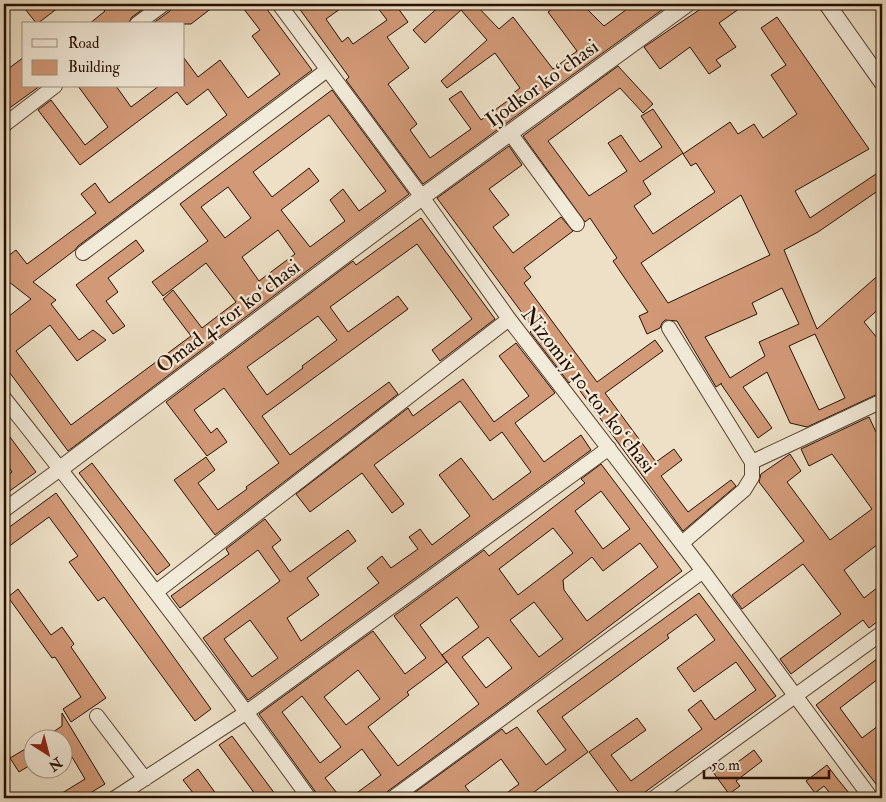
<svg xmlns="http://www.w3.org/2000/svg" width="886" height="802" viewBox="0 0 886 802" font-family="'IM FELL Double Pica',serif">
  <rect width="100%" height="100%" fill="#ede0c6"/>
  <filter id="stains"><feTurbulence type="fractalNoise" baseFrequency=".004" numOctaves="4"/><feColorMatrix values="0 0 0 0 .2 0 0 0 0 .09 0 0 0 0 .02 0 0 0 .5 -.17"/></filter>
  <radialGradient id="worn" r=".72"><stop offset=".6" stop-color="#630" stop-opacity="0"/><stop offset="1" stop-color="#630" stop-opacity=".3"/></radialGradient>
  <path fill="#d29977" stroke="#270f00" fill-rule="evenodd" d="M21,4H63L37,24Z
    M99,4H150L132,17L128,24H89L105,11Z
    M173,4H217L191,24H152L170,11Z
    M240,4H263L312,70L78,246L75,250L33,282L56,300L51,304L79,340L93,330L106,340L77,361L50,325L16,351L71,425L191,336L163,299L173,290L202,328L236,302L206,263L163,296L152,282L208,241L180,204L332,90L409,194L68,451L4,365V320L31,299L4,278V274L10,266L4,259L16,250L27,264L96,213L81,194L95,183L109,203L227,115L208,89L187,105L177,92L80,165L38,110L51,100L85,145L108,127L78,86H116L131,107L159,86H184V58L198,77L220,60L248,98L280,74L252,36L260,30ZM329,115L386,191L359,211L343,189L330,200L345,221L310,247L281,210L319,181L309,168L272,197L253,172ZM228,187L251,218L225,238L201,207ZM278,230L295,254L259,281L242,257Z
    M296,4H347L326,19L342,42L348,37L353,44L387,20L375,4H395L408,22L387,37L409,68L388,84L417,124L410,130L430,158L471,129L449,99L461,91L481,120L510,99L508,97L520,88L495,53L447,88L441,81L487,40L461,10L425,43L413,30L442,4H475L499,29L513,17L553,69L577,51L548,12L559,4H582L604,26L634,4H670L423,184L346,80L349,77Z
    M708,4H746L719,23L736,47L716,60L721,66L709,74L690,47L660,69L644,47Z
    M777,17L869,149L795,191L810,218L882,170V188L818,232L784,250L817,329L882,272V306L864,322L882,344V392L807,427L790,423L767,372L743,387L772,428L758,438L721,384L722,383L716,387L677,321L665,320L662,323L660,328L647,334L639,316L648,312L613,261L617,258L590,218L585,222L523,136L618,66L653,104L643,113L620,88L548,141L589,196L627,171L608,143L621,135L640,162L662,147L641,116L653,109L683,153L643,181L651,194L634,206L653,234L715,192L696,163L691,166L683,154L730,122L738,134L754,124L763,138L797,114L771,75L786,65L761,28ZM741,195L770,255L668,303L641,263ZM782,288L799,324L759,342L765,356L730,378L705,337L757,314L752,303ZM815,334L845,398L819,410L789,346Z
    M24,57V86H40L4,112V72Z
    M509,146L522,165L489,189L509,215L493,227L513,253L561,217L573,231L524,268L531,277L524,283L597,382L655,340L663,351L605,393L656,462L674,449L682,460L661,476L688,512L731,480L736,486L683,531L572,380L569,383L530,332L534,329L437,198Z
    M421,218L495,319L440,361L432,350L472,319L417,244L330,307L348,332L398,296L408,309L262,416L290,455L389,382L398,394L215,535L174,480L206,457L215,470L198,483L218,510L247,489L246,487L279,463L224,388L194,410L211,433L217,428L227,442L207,456L166,402L353,261L356,265ZM318,316L337,340L302,366L303,368L267,395L247,367Z
    M136,240L144,251L108,278L118,292L106,301L125,326L113,334L76,285Z
    M516,343L555,393L515,423L544,462L581,435L591,450L248,700L203,638L280,581L258,550L180,608L171,596L229,554L226,549L265,519L281,540L272,547L290,572L348,530L356,541L307,578L319,595L287,618L301,641L379,583L367,568L382,556L391,568L418,549L409,537L420,529L432,545L470,516L439,475L461,458L493,500L531,472L502,432L490,441L460,401L374,465L404,504L392,513L362,473L310,512L296,494L408,408L413,416L463,379L494,422L529,396L499,356ZM250,620L278,658L252,677L224,639Z
    M869,417L876,432L882,430V541L844,570L864,598L882,584V618L869,628L863,620L791,674L780,659L841,614L803,564L742,609L732,595L804,541L759,482L761,474L790,454L801,471L787,482L830,540L872,509L832,454L809,466L801,449Z
    M4,429L36,472L4,495V478L12,472L4,460Z
    M92,463L170,565L157,575L79,473Z
    M601,464L682,571L508,703L388,791L384,798H350L381,775L362,749L325,778L341,798H320L259,714L373,631L405,674L426,658L394,616L484,550L489,556L585,483L581,479ZM601,491L630,529L603,549L575,511ZM553,528L573,553L518,595L499,569ZM640,543L658,567L587,621L564,590L563,580L592,557L603,571ZM457,597L479,627L442,655L479,704L398,766L368,727L409,695L407,692L447,662L420,625ZM534,602L563,639L539,657L510,620ZM488,637L512,668L486,688L462,657ZM358,670L380,699L346,725L324,697ZM302,696L341,747L320,763L282,712Z
    M56,493L211,709L195,721L104,597L98,601L69,562L78,556L49,517L4,550V531Z
    M18,589L51,635L62,627L74,644L71,647L106,698L71,722L63,709L81,697L55,657L52,658L8,597Z
    M699,593L776,696L637,798H623L589,752L637,718L646,730L611,755L631,781L702,729L688,710L701,700L715,720L756,690L736,662L694,692L677,668L715,640L696,614L667,635L669,638L562,717L588,752L526,798H500L519,784L501,759L465,786L474,798H407L502,729L506,734L517,727L546,765L566,750L537,711Z
    M882,655V676L840,708L862,738L882,723V792L816,705Z
    M62,713L105,784L82,798H54L85,779L62,740H41L62,726Z
    M232,736L278,798H258L219,745Z
    M32,745V764L19,772L10,758Z
    M754,750L762,761L736,781L740,786L729,794L710,768L720,761L727,770Z
    M827,765L836,777L853,798H834L824,786L815,793L806,781Z
    M198,769L219,798H197L183,780Z"/>
  <g fill="none" stroke-linecap="round" stroke-linejoin="round">
    <g stroke="#584332" stroke-width="16">
      <path id="minor" d="M279,4L422,197L509,319L703,571L871,798
        M137,24L164,4
        M4,125L55,86
        M510,133L577,224
        M83,253L327,70
        M669,328L752,462L882,401
        M4,398C108,529 211,662 309,798
        M4,510L60,469
        M682,543L744,490L752,477V462
        M156,592L509,319
        M97,716L145,779
        M115,798L247,712L609,448
        M393,798L703,571
        M654,798L882,633"/>
    </g>
    <g stroke="#584332" stroke-width="18">
      <path id="tertiary" d="M827,4L882,82
        M60,469L422,197L687,4"/>
    </g>
    <use href="#minor" stroke="#f3ebda" stroke-width="14"/>
    <use href="#tertiary" stroke="#f3ebda" stroke-width="16"/>
  </g>
  <g text-anchor="middle" stroke-width="4.5" stroke-linejoin="round" paint-order="stroke">
    <g font-size="21" fill="#270f00" stroke="#f3ebda">
      <text transform="translate(542 83) rotate(-36)" y="7">Ijodkor koʻchasi</text>
      <text transform="translate(228 316) rotate(-37)" y="7">Omad 4-tor koʻchasi</text>
      <text transform="translate(589 390) rotate(52)" y="7">Nizomiy 10-tor koʻchasi</text>
    </g>
  </g>
  <rect width="886" height="802" fill="none" stroke="#ede0c6" stroke-width="20"/>
  <rect x="5" y="5" width="876" height="792" fill="none" stroke="#270f00" stroke-width="2.5"/>
  <rect x="10" y="10" width="866" height="782" fill="none" stroke="#270f00"/>
  <rect x="22" y="22" width="162" height="65" fill="#f3ebda" stroke="#a19383"/>
  <rect x="32" y="39" width="25" height="8" fill="#f3ebda" stroke="#a19383"/>
  <text x="68" y="48" font-size="15" fill="#270f00">Road</text>
  <rect x="32" y="60" width="25" height="15" fill="#d29977" stroke="#a19383"/>
  <text x="68" y="72" font-size="15" fill="#270f00">Building</text>
  <g transform="translate(48 754) rotate(144)"><circle r="24" fill="#f3ebda" stroke="#a19383"/>
  <path d="M0-4L9 19L0 12L-9 19Z" fill="#8f2418"/>
  <text y="-8" font-size="14" font-weight="bold" text-anchor="middle" fill="#270f00">N</text>
  </g>
  <path d="M704 770v8h125v-8" fill="none" stroke="#270f00" stroke-width="2.5"/>
  <text x="711" y="770" font-size="15" fill="#270f00" stroke="#f3ebda" stroke-width="4" paint-order="stroke">50 m</text>
  <rect width="100%" height="100%" filter="url(#stains)"/>
  <rect width="100%" height="100%" fill="url(#worn)"/>
</svg>
